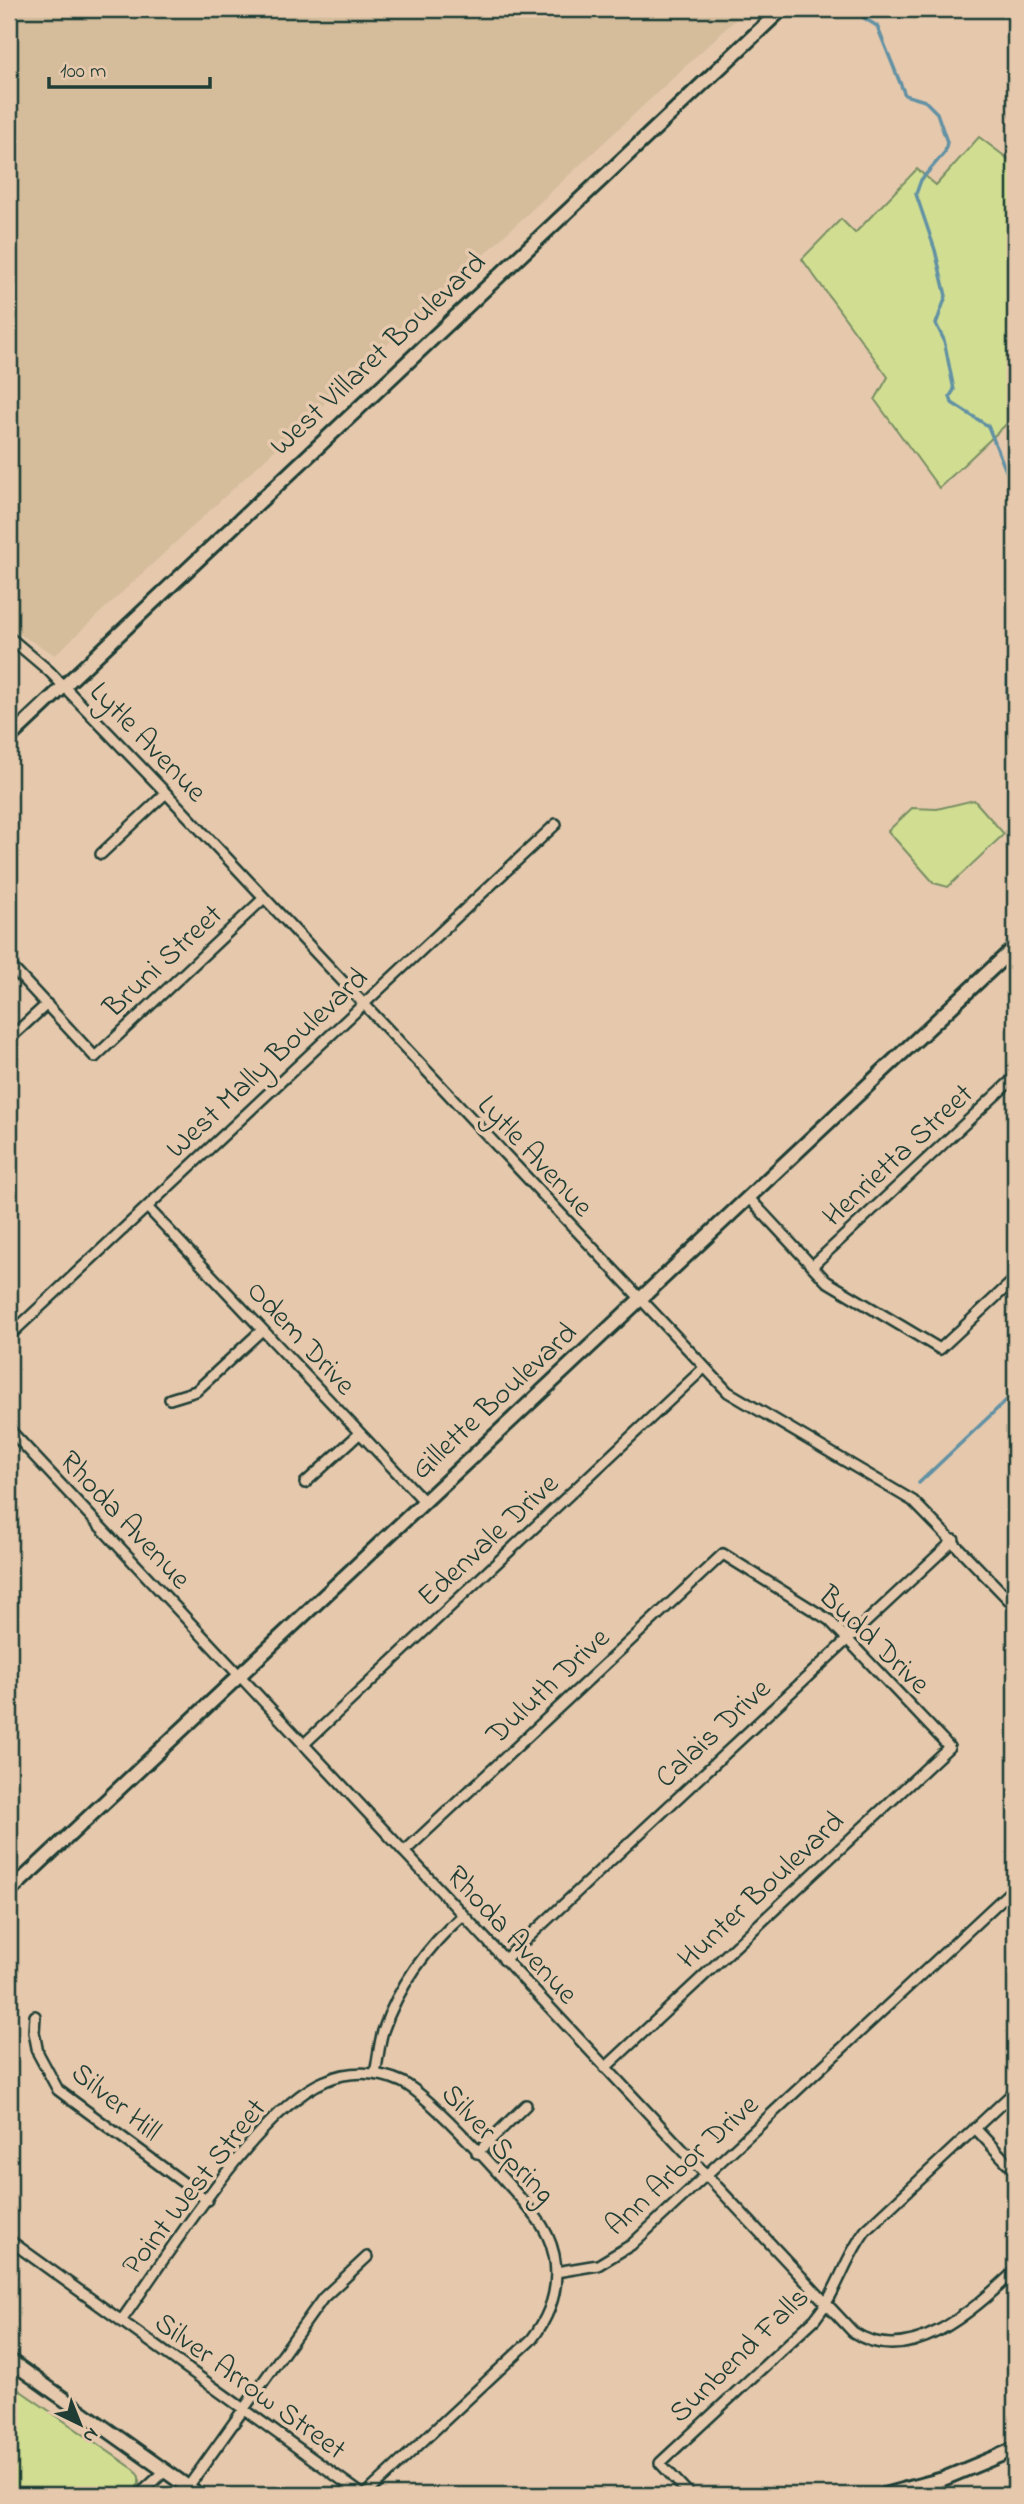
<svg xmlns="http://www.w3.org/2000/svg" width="1024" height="2504" viewBox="0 0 1024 2504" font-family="'Indie Flower',sans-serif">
  <rect width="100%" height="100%" fill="#e6c9ad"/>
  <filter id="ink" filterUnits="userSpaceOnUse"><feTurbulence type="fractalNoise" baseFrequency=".0143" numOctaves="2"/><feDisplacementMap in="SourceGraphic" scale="14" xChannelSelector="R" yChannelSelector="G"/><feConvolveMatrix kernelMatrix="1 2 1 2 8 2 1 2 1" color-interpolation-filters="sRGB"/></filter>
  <g filter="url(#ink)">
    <path fill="#d5bd9c" d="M9,9H747L55,655L9,628Z"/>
    <path fill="#d1de92" stroke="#788e63" stroke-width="2" d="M979,137L1015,164V416L939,488L875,400L888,377L802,259L841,219L855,233L917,169L936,185Z
      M974,800L1004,834L948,887L934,883L888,831L912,808L937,809Z
      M9,2383L135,2470L139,2477V2484L130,2495H9Z"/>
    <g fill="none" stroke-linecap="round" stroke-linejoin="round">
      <path stroke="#6291a4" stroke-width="3.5" d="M862,9L864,18L877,26L905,95L925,101L937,113L947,142L945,152L921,180L916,194L935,250L946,296L936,324L944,340L954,390L950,396L952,403L988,426L1015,493
        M1015,630C1005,672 1004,712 1015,753
        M919,1483L1015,1392"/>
      <g stroke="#1f3d34" stroke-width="14">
        <path id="street" d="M9,637L49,671L166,793L728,1392L913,1501L1015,1606
          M101,854L166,793
          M9,964L95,1057L263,899
          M9,1039L47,1004
          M748,1197L826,1281L940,1349L1015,1279
          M147,1207L423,1500
          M812,1266L1015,1077
          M9,1336L556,824
          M170,1399L196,1391L262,1330
          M9,1429L853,2332C910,2370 974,2309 1015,2271
          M305,1483L359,1434
          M303,1745L704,1368
          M404,1852L723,1554L829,1620L942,1739L949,1747L605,2068
          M504,1960L954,1540
          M35,2016L34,2032L38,2053L58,2090L207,2200
          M375,2074C378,2060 379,2044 383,2031C398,1987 428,1946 462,1916
          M975,2128L1015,2171
          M477,2153L526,2105
          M9,2240L363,2495
          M556,2272L598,2265L631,2245L1015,1887
          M121,2321C166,2258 257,2109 325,2081C349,2070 377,2071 402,2082C432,2097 512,2187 536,2217C544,2227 551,2241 554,2255C560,2285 551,2314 532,2339L365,2495
          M188,2487L323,2298L367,2257
          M139,2495L165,2471
          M690,2495L660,2463L815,2319C839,2289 844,2259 866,2230L1015,2091"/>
      </g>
      <g stroke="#1f3d34" stroke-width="18">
        <path id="secondary" d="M9,738L782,9
          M9,1892L1015,947
          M9,2360L199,2495
          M884,2495L943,2479L1015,2449"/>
      </g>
      <use href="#street" stroke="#e6c9ad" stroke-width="9"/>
      <use href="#secondary" stroke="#e6c9ad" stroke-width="12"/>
    </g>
  </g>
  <g text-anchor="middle" stroke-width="7" stroke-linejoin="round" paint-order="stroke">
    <g font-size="30" fill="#1f3d34" stroke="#e6c9ad">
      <text transform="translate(377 353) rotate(-43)" y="10">West Villaret Boulevard</text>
      <text transform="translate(149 741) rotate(46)" y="10">Lytle Avenue</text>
      <text transform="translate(162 960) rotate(-43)" y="10">Bruni Street</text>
      <text transform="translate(266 1062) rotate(-43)" y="10">West Mally Boulevard</text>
      <text transform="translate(897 1154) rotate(-43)" y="10">Henrietta Street</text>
      <text transform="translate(536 1155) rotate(47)" y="10">Lytle Avenue</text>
      <text transform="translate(302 1337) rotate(47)" y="10">Odem Drive</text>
      <text transform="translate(493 1400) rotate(-43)" y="10">Gillette Boulevard</text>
      <text transform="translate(126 1519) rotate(47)" y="10">Rhoda Avenue</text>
      <text transform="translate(487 1539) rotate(-43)" y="10">Edenvale Drive</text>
      <text transform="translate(875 1639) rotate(44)" y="10">Budd Drive</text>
      <text transform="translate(547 1685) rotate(-43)" y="10">Duluth Drive</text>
      <text transform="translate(712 1732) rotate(-43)" y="10">Calais Drive</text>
      <text transform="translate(760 1889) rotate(-43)" y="10">Hunter Boulevard</text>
      <text transform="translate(513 1934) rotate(47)" y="10">Rhoda Avenue</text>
      <text transform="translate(117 2101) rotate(39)" y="10">Silver Hill</text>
      <text transform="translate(499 2143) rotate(47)" y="10">Silver Spring</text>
      <text transform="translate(681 2164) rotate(-42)" y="10">Ann Arbor Drive</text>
      <text transform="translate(193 2186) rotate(-52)" y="10">Point West Street</text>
      <text transform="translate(738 2354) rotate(-44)" y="10">Sunbend Falls</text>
      <text transform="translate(251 2385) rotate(36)" y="10">Silver Arrow Street</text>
    </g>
  </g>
  <rect width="1024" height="2504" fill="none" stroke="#e6c9ad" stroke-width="35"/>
  <rect x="18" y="18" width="989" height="2469" fill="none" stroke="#1f3d34" stroke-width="2.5" filter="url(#ink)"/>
  <g transform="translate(80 2424) rotate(137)" stroke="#e6c9ad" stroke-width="5" paint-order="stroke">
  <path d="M0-5L12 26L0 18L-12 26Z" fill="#1f3d34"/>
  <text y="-10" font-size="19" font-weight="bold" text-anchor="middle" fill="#1f3d34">N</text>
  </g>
  <path d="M49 77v10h161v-10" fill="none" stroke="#1f3d34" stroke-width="3.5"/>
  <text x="60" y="77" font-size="21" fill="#1f3d34" stroke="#e6c9ad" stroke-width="5" paint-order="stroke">100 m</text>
</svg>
